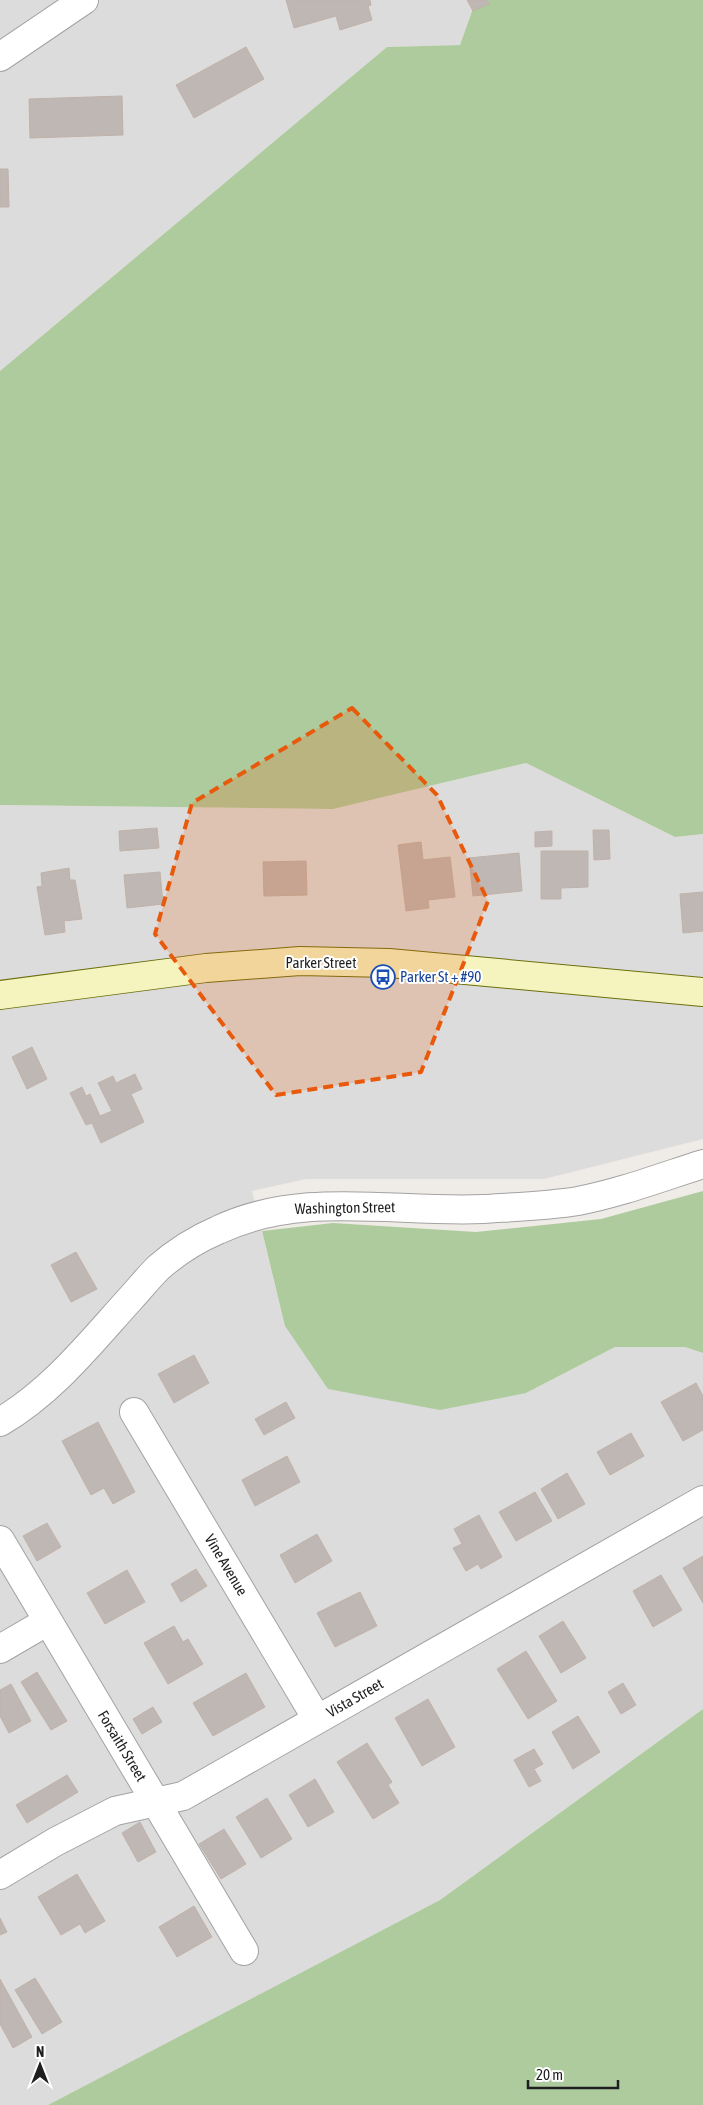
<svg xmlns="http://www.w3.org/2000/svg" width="703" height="2105" viewBox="0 0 703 2105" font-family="'Asap Condensed',sans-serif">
  <rect width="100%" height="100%" fill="#efebe6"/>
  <path fill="#dddcdc" d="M0,0H476L460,45L387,47L0,371Z
    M526,763L675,837L703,834V1139L544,1179H306L252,1191L285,1326L526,1393L615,1347H685L703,1353V1709L440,1900L48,2105H0V805L333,809Z"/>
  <path fill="#aecb9e" d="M476,0H703V834L675,837L526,763L333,809L0,805V371L387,47L460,45Z
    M703,1191V1353L685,1347H615L526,1393L440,1410L328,1389L285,1326L262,1231L333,1223L476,1232L601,1219Z
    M703,1709V2105H48L440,1900Z"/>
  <path fill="#bfb7b3" stroke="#c0b2a9" d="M286,0H370L371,5L368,6L372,20L340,30L336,16L294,28Z
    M467,0H487L489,4L473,11Z
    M246,47L264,79L194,118L176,85Z
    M122,96L123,135L30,138L29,99Z
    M0,169H8L9,207H0Z
    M157,828L159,848L120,851L119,831Z
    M593,830H609L610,859L594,860Z
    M552,831V846L535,847V832Z
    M421,842L423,860L450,857L455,897L428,900L429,908L406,911L398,845Z
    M541,851H588V887L561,888V899H541Z
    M519,853L522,891L473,896L469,858Z
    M306,861L307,895L264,896L263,862Z
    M69,868L70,880H75L82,919L64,921L65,932L45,935L37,887L42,886L41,873Z
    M160,872L163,904L127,908L124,875Z
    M703,892V931L683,933L680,894Z
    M32,1047L47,1079L27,1089L12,1057Z
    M135,1074L142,1089L131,1094L144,1122L101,1143L92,1123L86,1125L70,1093L82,1087L86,1096L90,1094L100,1116L112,1111L98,1083L113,1076L116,1083Z
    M76,1252L97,1289L71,1302L51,1265Z
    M194,1355L209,1383L174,1403L158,1374Z
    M696,1383L703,1396V1430L683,1441L661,1402Z
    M286,1402L295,1418L264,1435L255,1419Z
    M98,1422L135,1492L113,1504L104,1488L91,1495L62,1441Z
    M631,1433L644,1456L610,1475L597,1452Z
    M287,1456L300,1482L255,1506L242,1480Z
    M567,1473L585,1504L558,1519L541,1489Z
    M535,1492L552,1521L516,1541L499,1512Z
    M479,1515L502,1557L481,1569L478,1564L466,1571L453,1548L462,1544L454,1529Z
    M47,1523L61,1547L37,1561L23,1536Z
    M317,1534L332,1561L295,1583L280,1555Z
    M703,1556V1603L683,1568Z
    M196,1569L207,1586L181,1602L171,1584Z
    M127,1570L145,1602L105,1624L87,1593Z
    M661,1575L682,1610L653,1627L633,1591Z
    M360,1592L377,1626L335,1647L317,1613Z
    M563,1621L586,1658L561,1673L539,1636Z
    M174,1626L183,1642L188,1639L203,1664L168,1684L144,1643Z
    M526,1651L557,1701L528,1719L497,1669Z
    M37,1672L67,1721L51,1730L21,1682Z
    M246,1673L265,1707L213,1736L193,1703Z
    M623,1683L636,1705L621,1714L608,1692Z
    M11,1684L31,1721L9,1733L0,1716V1690Z
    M428,1699L455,1747L422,1766L395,1718Z
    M153,1707L162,1722L142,1734L133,1719Z
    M578,1716L600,1752L573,1769L552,1732Z
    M367,1743L392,1782L388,1785L399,1803L373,1819L337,1762Z
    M534,1749L543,1764L534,1769L541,1781L529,1787L514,1760Z
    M67,1775L78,1792L27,1823L16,1805Z
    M315,1779L334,1812L308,1827L289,1795Z
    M267,1798L292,1839L261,1858L236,1817Z
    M140,1822L156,1852L138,1862L122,1833Z
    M224,1829L246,1864L221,1879L199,1844Z
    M77,1874L105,1921L85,1933L80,1924L61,1935L38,1897Z
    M194,1906L212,1937L177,1957L159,1927Z
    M0,1918L7,1932L0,1935Z
    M35,1978L62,2022L42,2034L15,1990Z
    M0,1979L32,2037L13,2048L0,2024Z"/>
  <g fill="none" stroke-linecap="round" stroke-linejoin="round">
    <g stroke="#a3a3a3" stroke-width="30">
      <path id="street" d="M0,57L84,0
        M134,1412L317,1719
        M0,1422C53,1391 91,1342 131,1298C140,1288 149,1277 158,1268C175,1253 197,1239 218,1230C302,1190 394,1213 483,1209C515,1207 547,1206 578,1201C620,1193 662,1177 703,1164
        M0,1540L244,1951
        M0,1649L48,1621
        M0,1875L55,1842L115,1811L183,1796L703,1500"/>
    </g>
    <g stroke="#6b6f0d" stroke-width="30">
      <path id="secondary" d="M0,995L206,968L300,961L389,963L703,992"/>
    </g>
    <use href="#street" stroke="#fff" stroke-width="28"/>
    <use href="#secondary" stroke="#f5f4be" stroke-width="28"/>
  </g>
  <path fill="#e8590c" fill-opacity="0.2" stroke="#e8590c" stroke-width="4" stroke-dasharray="10 6" stroke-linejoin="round" d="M352,708L437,795L488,901L421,1072L276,1095L155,934L192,803Z"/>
  <defs>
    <g id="bus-ring" transform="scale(1.25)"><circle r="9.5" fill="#fff" stroke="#1a4fb4" stroke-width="1.5"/><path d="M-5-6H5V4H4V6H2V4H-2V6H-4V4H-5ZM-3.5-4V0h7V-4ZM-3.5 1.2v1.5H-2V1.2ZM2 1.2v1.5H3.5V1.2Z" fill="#1a4fb4"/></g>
  </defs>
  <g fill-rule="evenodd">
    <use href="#bus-ring" x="383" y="977"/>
  </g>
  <g text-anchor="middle" stroke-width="4" stroke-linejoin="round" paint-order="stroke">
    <g font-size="15" fill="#1f1f1f" stroke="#fff">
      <text x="321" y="968">Parker Street</text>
      <text transform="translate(345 1208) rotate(-1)" y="5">Washington Street</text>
      <text transform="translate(226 1565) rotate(59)" y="5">Vine Avenue</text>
      <text transform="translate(355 1698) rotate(-30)" y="5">Vista Street</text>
      <text transform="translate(122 1746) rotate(59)" y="5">Forsaith Street</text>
    </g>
    <g font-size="15" fill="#164399" stroke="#fff" text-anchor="start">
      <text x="400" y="982">Parker St + #90</text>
    </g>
  </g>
  <g transform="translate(40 2065)" stroke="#ffffff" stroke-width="4" paint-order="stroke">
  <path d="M0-4L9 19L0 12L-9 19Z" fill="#1f1f1f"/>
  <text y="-8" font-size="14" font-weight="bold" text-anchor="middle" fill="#1f1f1f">N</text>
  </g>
  <path d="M528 2080v8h90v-8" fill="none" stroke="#1f1f1f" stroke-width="2.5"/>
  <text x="536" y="2080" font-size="15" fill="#1f1f1f" stroke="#ffffff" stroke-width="4" paint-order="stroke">20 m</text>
</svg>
